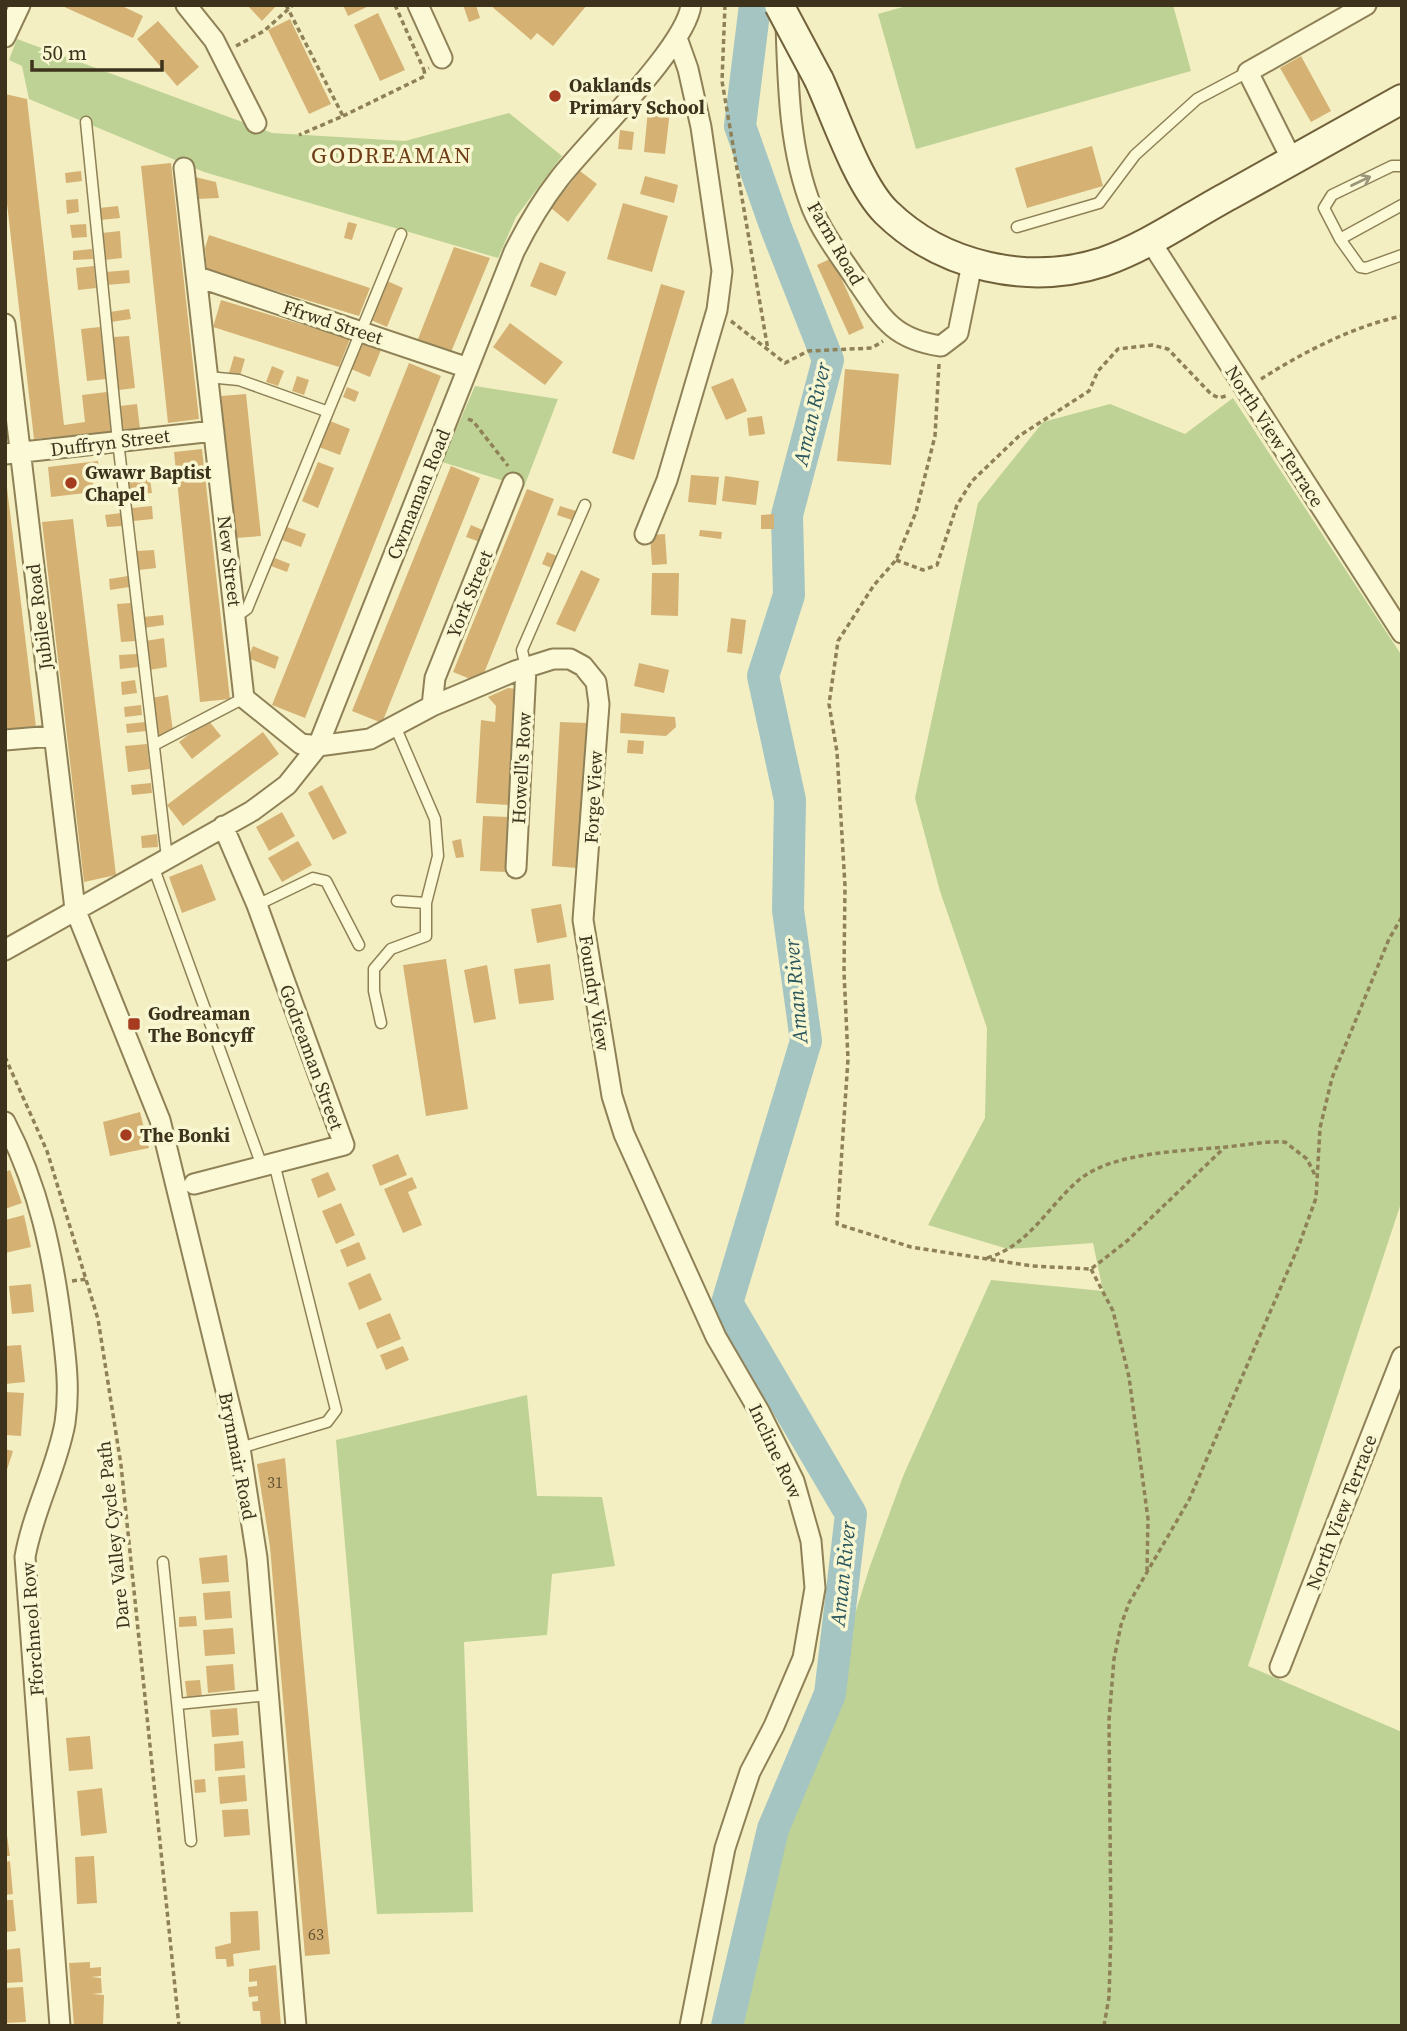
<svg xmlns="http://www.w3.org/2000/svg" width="1407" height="2031" viewBox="0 0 1407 2031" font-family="'Source Serif 4',serif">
  <rect width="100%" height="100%" fill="#f3efc2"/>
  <path fill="#bdd294" d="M910,5H1173L1191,71L916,149L878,14Z
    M17,39L272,133L405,141L509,113L562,156L516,217L498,258L204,172L29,99L22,66L9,60Z
    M475,386L558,399L524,487L442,462Z
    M1233,398L1402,656V1200L1248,1666L1402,1732V2026H727L773,1829L830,1694L870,1566L904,1474L991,1280L1103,1291L1093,1243L1008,1249L928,1225L985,1118L987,1028L940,891L915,798L978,503L1043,422L1110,404L1185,434Z
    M527,1395L537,1496L602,1497L615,1566L552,1574L547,1635L464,1642L473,1912L377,1914L336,1440Z"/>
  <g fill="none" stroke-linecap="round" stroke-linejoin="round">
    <path stroke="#a5c5c3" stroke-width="32" d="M727,2026L773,1829L830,1694L851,1514L727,1303L806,1041L788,910L790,800L763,676L789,595L787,515L828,360L776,228L740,126L755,5"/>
  </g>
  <path fill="#d5b274" d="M60,5H120L143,16L133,38Z
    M247,5H277L262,21Z
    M343,5H371L348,16Z
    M463,5H476L480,18L469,22Z
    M490,5H587L553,46L537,33L531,40Z
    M378,13L405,70L380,81L354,25Z
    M290,19L331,104L309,114L268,30Z
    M158,21L199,67L177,86L137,39Z
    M1301,56L1331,111L1311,122L1280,68Z
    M5,94L27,99L64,425L85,422L82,395L107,392L111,432L34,439L5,186Z
    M648,109L670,111L665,154L644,152Z
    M620,130L634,132L632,150L618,149Z
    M1092,146L1103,186L1027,208L1015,168Z
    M171,163L199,419L168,423L141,166Z
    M81,171L82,181L66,183L65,173Z
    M580,171L597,184L568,222L551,208Z
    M645,176L678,185L674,203L640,194Z
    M195,177L216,182L219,198L198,199Z
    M78,199L79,212L67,214L66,200Z
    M623,203L668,216L652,272L607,259Z
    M118,206L120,218L100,220L99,208Z
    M348,222L357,224L352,240L344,238Z
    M86,224L87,237L72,238L70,225Z
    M120,231L122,258L104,260L102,233Z
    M209,235L370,288L359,316L207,270L205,248Z
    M454,247L490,258L451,352L418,339Z
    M92,249L93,259L73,260V251Z
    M832,258L864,328L849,335L817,265Z
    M540,262L566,272L556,296L530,286Z
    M94,266L96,288L78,290L76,268Z
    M129,270L130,283L107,285L106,272Z
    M387,281L403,288L387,327L371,320Z
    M661,284L685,291L634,460L612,453Z
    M221,300L350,339L339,367L213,327Z
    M129,309L131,319L111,322L110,312Z
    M510,323L563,362L545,385L493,347Z
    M100,327L106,379L87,381L81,329Z
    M129,336L135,388L119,390L113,337Z
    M362,342L381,350L370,377L351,369Z
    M234,356L245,359L240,376L229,373Z
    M409,363L441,376L305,718L272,705Z
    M272,366L284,371L278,386L266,382Z
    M845,369L899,374L891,465L837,461Z
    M297,376L309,380L304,395L292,391Z
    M733,378L747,411L726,420L711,387Z
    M347,387L359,392L355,402L343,397Z
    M246,394L261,536L236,538L221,396Z
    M137,404L140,429L123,431L120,406Z
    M762,416L765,434L749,436L747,418Z
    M330,421L350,429L340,455L319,447Z
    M202,449L230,699L200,702L174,452Z
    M98,461L99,472L92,473L94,492L51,497L48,467Z
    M318,462L334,468L318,508L302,501Z
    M451,466L480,478L382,723L352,711Z
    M5,471L36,727L5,730Z
    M691,475L719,477L716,505L688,502Z
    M725,476L759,481L756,505L722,501Z
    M150,479L152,493L130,495L129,482Z
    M527,489L554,499L480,683L453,672Z
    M152,506L153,519L133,521L132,508Z
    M560,506L576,511L572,520L557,515Z
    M121,513L122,526L107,527L105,515Z
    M774,514V529H761V515Z
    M73,519L116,875L84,882L42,522Z
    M471,525L485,531L480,542L466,537Z
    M287,527L306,534L301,547L282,540Z
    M700,530L722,532L721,539L699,536Z
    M665,534L667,564L652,565L650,535Z
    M154,550L156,568L139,570L137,551Z
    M547,552L559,557L554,569L542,564Z
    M275,558L290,564L287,572L271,566Z
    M581,570L600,579L575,632L556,624Z
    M652,573H679L678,616L651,615Z
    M128,576L129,587L110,590L109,579Z
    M131,603L135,641L121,642L117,604Z
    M163,615L164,625L144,628L143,617Z
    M731,618L746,620L742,654L727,652Z
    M164,638L167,667L149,670L145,641Z
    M253,646L279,657L275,669L248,658Z
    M137,654L138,667L120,669L119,655Z
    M639,663L669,670L664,693L634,686Z
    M135,680L137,693L122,695L121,682Z
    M508,688L516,689L509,805L476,803L481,720L495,722L496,706L488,697Z
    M168,695L173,731L157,738L151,698Z
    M141,705L142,715L125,717L124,707Z
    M621,713L675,717L676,727L666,736L620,733Z
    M208,720L221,736L192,759L179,742Z
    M145,722L146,731L127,733L126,724Z
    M560,722L587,723L577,868L552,866Z
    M263,732L279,754L183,826L167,805Z
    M628,740L644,741L643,754L627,753Z
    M147,744L150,769L128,772L125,746Z
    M151,783L152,793L132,795L131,785Z
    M322,785L347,833L333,840L308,793Z
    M282,812L295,836L269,851L256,827Z
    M483,816L509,817L507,872L480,871Z
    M157,834L158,847L142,848L141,836Z
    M461,839L464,857L456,858L452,841Z
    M298,841L312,865L282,882L268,858Z
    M202,864L216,900L182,913L169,877Z
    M561,904L567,937L537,943L531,909Z
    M446,959L468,1109L426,1116L403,965Z
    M550,964L554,1000L519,1004L514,969Z
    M487,965L496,1019L474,1023L464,970Z
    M140,1112L149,1148L110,1156L103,1122Z
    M398,1154L407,1175L380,1186L372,1165Z
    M10,1170L22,1203L5,1209V1172Z
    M328,1172L336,1190L318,1198L311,1179Z
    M412,1177L417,1188L408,1192L422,1225L403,1233L384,1189Z
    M341,1203L355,1235L336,1244L322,1211Z
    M24,1215L31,1247L5,1253V1220Z
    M359,1242L366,1259L347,1267L340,1250Z
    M370,1273L382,1300L359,1310L348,1283Z
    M31,1284L34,1312L12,1314L9,1286Z
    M390,1313L401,1339L377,1349L366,1323Z
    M21,1345L25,1382L5,1384V1346Z
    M403,1346L409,1360L386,1370L380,1355Z
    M5,1392L24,1393L21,1436L5,1435Z
    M5,1449L13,1451L6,1473H5Z
    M285,1458L330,1954L305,1956L270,1547L257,1464Z
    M227,1555L229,1582L202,1584L199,1558Z
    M230,1591L232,1618L205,1620L203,1593Z
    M196,1616L197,1626L179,1627V1617Z
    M233,1628L235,1654L205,1656L203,1630Z
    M233,1664L235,1690L208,1693L206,1666Z
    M200,1680L202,1697L187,1698L185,1681Z
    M237,1708L239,1735L212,1737L210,1710Z
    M90,1736L93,1769L69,1771L66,1738Z
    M243,1741L245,1768L215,1771L214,1744Z
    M245,1775L247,1801L220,1804L218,1777Z
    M205,1779L206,1792L195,1793L194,1780Z
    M102,1788L107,1833L81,1836L77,1791Z
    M248,1809L250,1835L224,1837L222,1810Z
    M5,1821L10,1856H5Z
    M94,1856L97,1903L77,1904L75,1857Z
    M10,1861L13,1894L5,1895V1862Z
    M5,1900H13L16,1931L5,1932Z
    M258,1911L260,1950L233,1954L234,1966L227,1967L226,1959H216L215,1947L231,1943L230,1912Z
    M20,1948L23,1982L5,1983V1950Z
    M90,1962V1968L101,1967V1976L91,1977L101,1978L102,1993L92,1994L104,1995L103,2026H74L69,1963Z
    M276,1965L281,2026H261L260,2011H253L252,2002L258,2001V1996L249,1997L248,1987L257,1986V1981L249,1982V1969Z
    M23,1987L26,2022L5,2023V1988Z"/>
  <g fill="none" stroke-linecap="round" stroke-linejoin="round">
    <g stroke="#8f8157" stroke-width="13">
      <path id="lane" d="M86,122L118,441L167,858
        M1402,166H1392L1332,195L1324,208L1340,239L1360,267L1366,268L1402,255
        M1017,227L1099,203L1135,155L1197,99L1248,72
        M1340,239L1402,205
        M208,377L239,380L326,411
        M237,616L247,609L401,234
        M526,668L522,650L585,505
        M154,745L244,698
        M153,866L262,1166
        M397,901L426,903
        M257,905L313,878L326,881L359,945
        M381,1023L374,991V969L391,949L426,936V903L438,856L435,819L395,726
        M240,1448L327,1422L336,1410L274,1163
        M163,1562L191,1841
        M178,1704L269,1695"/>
    </g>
    <g stroke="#8f8157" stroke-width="23">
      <path id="street" d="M186,5L214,40L256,123
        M418,5L442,58
        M786,24C788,86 789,150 812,208C823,234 841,257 857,281C882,318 893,339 941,346L958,333L972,264
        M5,37L20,5
        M1292,160L1248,72L1366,5
        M184,168L244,698L301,744L318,746L370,739L432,706L515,671L553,659H570L583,666L596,682L599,704L583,920L612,1096L624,1134L716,1337L759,1411L794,1481L811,1541L815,1588L803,1658L774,1726L750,1772L725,1848L690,2026
        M1149,239L1402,633
        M198,277L468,368
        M5,324L75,909L160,1120L240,1448L257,1558L296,2026
        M5,454L214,431
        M645,534L667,480L717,310L722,271L701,127L688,69L677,38
        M432,706L435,678L513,483
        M5,740L53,736
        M516,868L526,668
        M5,950L252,811L287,785L318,746L514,252C527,226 541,202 559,179C588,141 686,47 691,5
        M5,1122C39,1187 53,1255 62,1327C66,1360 70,1390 65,1423C57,1468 33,1511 25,1557L60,2026
        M194,1184L344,1145L257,905L223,826
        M1280,1667L1402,1357"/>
    </g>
    <g stroke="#71613a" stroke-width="32">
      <path id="secondary" d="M819,80C836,117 858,184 886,212C942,267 1029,286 1103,262C1147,247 1189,217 1230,195C1287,163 1345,131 1402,99"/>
    </g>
    <path stroke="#8f8157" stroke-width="3.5" stroke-dasharray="5 3.5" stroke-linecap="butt" d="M286,5L343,116L299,135
      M395,5L424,70
      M725,5L722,81L768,350
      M236,46L264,31L293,5
      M343,116L425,76L424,70L429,68
      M731,321L785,363L808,351L872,348L883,341
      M939,364L935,436L916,512L896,560L874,585L838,641L829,704L837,752L845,886L844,972L848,1059L837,1224L911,1247L1032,1266L1091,1269L1127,1241L1225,1147
      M1261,379C1302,353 1353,326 1402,316
      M468,419L473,421L508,466
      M896,560L923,570L937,565L957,505L972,481L1019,436L1089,391L1098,371L1118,349L1152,345L1168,349L1211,394L1219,398L1229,395
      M5,1057L47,1151L98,1319L121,1465L179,2026
      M987,1258C1029,1246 1048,1206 1080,1179C1114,1152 1183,1151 1226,1147C1246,1145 1264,1141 1285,1142L1307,1159L1315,1175
      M1091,1269L1113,1311L1129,1377L1148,1519L1147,1570
      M72,1281L87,1279
      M1104,2026L1109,1997L1111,1932L1109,1720L1114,1659L1121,1625L1129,1603L1189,1500L1299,1245L1316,1198L1320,1128L1332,1078L1389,939L1402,917"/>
    <use href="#lane" stroke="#fcf9d6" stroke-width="10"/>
    <use href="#street" stroke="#fcf9d6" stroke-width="19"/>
    <use href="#secondary" stroke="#fcf9d6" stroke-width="28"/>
    <g stroke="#71613a" stroke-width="32" stroke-linecap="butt">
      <path id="secondary-bridge" d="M779,5L819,80"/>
    </g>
    <use href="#secondary-bridge" stroke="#fcf9d6" stroke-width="28"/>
  </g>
  <defs><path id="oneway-shaft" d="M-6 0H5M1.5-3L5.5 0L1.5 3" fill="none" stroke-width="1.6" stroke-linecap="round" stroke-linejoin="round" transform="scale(1.75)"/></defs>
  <use stroke="#9c967a" href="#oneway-shaft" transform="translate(1361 181) rotate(-26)"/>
  <g fill="#a53c20" stroke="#f9f7d2" stroke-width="2.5">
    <circle cx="555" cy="96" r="7"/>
    <circle cx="71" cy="483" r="7"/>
    <rect x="127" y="1017" width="14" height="14" rx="3.5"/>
    <circle cx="126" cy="1135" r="7"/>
  </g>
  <g text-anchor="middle" stroke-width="7" stroke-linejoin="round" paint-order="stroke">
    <g font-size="16" fill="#635333">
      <text x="275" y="1488">31</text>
      <text x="316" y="1940">63</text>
    </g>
    <g font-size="19" font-weight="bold" fill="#3d331d" stroke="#f9f7d2" text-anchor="start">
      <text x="569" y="92">Oaklands<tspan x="569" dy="22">Primary School</tspan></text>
      <text x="85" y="479">Gwawr Baptist<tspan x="85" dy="22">Chapel</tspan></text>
      <text x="148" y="1020">Godreaman<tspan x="148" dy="22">The Boncyff</tspan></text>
      <text x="140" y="1142">The Bonki</text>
    </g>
    <g font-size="19" fill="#3d331d" stroke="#f9f7d2">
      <text transform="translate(836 243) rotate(60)" y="7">Farm Road</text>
      <text transform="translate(333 322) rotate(18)" y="7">Ffrwd Street</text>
      <text transform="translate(1275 436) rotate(57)" y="7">North View Terrace</text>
      <text transform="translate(110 442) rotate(-7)" y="7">Duffryn Street</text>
      <text transform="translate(418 494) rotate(-68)" y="7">Cwmaman Road</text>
      <text transform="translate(230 561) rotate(83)" y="7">New Street</text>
      <text transform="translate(469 594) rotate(-68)" y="7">York Street</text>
      <text transform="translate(39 617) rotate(-97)" y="7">Jubilee Road</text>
      <text transform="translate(521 768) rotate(-87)" y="7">Howell's Row</text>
      <text transform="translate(593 797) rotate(-87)" y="7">Forge View</text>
      <text transform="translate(595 993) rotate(81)" y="7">Foundry View</text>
      <text transform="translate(312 1057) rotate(70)" y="7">Godreaman Street</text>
      <text transform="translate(776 1451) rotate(65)" y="7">Incline Row</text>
      <text transform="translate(238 1456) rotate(79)" y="7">Brynmair Road</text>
      <text transform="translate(1341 1512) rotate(-69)" y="7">North View Terrace</text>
      <text transform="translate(113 1535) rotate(-96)" y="7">Dare Valley Cycle Path</text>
      <text transform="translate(32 1629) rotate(-94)" y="7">Fforchneol Row</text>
    </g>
    <g font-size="21" font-style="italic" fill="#2a565e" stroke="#f9f7d2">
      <text transform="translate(812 414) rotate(-77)" y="7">Aman River</text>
      <text transform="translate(796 991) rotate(-95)" y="7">Aman River</text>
      <text transform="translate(843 1574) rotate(-84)" y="7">Aman River</text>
    </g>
    <g font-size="23" letter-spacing="2" fill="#6e3d17" stroke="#f9f7d2">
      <text x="392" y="163">GODREAMAN</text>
    </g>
  </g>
  <rect width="1407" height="2031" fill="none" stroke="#3d331d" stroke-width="14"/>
  <path d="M32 60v10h130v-10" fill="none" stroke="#3d331d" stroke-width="3.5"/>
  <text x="42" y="60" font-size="21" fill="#3d331d" stroke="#f9f7d2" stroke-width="5" paint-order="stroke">50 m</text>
</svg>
